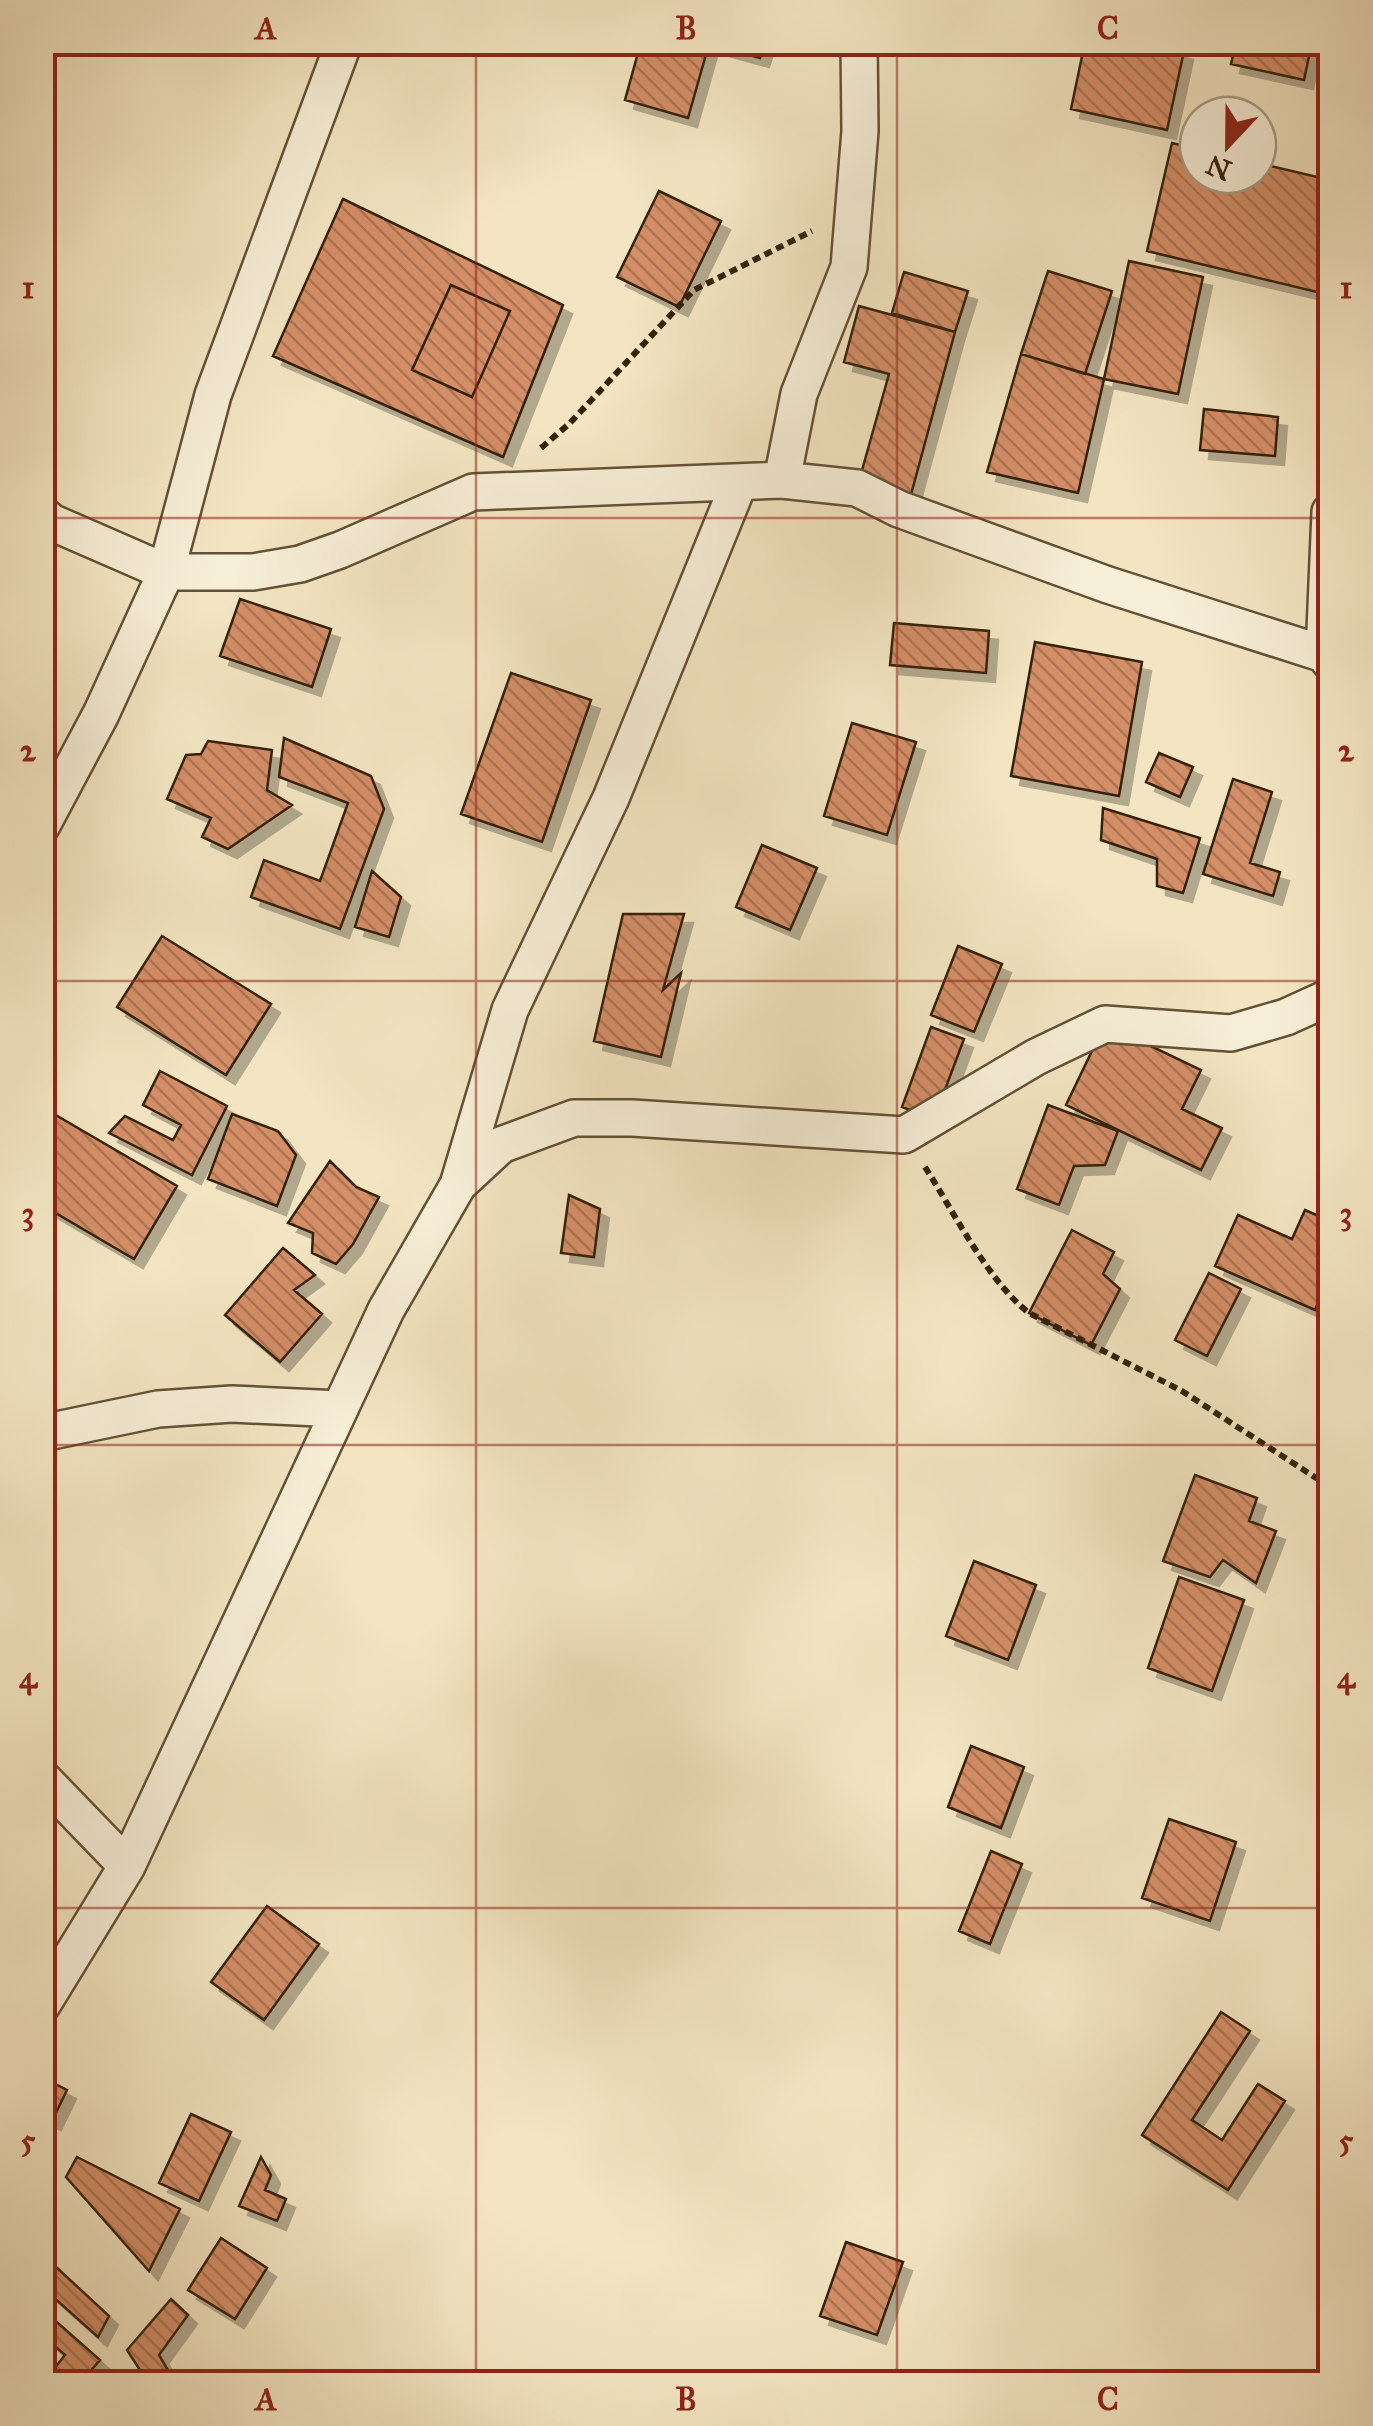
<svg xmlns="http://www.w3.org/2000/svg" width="1373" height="2426" viewBox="0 0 1373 2426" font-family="'IM FELL Great Primer',serif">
  <defs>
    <pattern id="building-back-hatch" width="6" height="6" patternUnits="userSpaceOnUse" patternTransform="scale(2.5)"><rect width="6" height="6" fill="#d48e67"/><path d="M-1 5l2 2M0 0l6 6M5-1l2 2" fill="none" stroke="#ad7453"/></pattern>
    <filter id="shadow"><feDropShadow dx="9" dy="9" stdDeviation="0" flood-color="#0004"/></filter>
  </defs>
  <rect width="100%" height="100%" fill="#f3e5c2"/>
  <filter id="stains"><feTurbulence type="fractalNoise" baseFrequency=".002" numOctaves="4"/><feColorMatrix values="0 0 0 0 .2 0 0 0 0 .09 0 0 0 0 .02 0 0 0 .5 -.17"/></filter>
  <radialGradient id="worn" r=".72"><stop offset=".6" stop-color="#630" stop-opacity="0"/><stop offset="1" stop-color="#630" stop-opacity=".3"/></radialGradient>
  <path fill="url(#building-back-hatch)" stroke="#342108" stroke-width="2.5" filter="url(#shadow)" d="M641,42H765L760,58L709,44L688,118L625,100Z
    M1085,42H1146L1184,51L1167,130L1071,109Z
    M1236,42H1312L1304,80L1231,64Z
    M1172,143L1198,149V175H1258V163L1330,180V253L1321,293L1147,251Z
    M659,191L721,221L679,307L617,277Z
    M343,199L563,305L503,457L273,356Z
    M1129,261L1203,277L1178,394L1104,379Z
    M1048,271L1112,291L1085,374L1021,354Z
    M904,272L968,291L955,332L892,313Z
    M451,285L510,311L472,397L412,370Z
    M859,306L955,332L909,502L857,488L889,374L844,362Z
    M1021,354L1104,379L1078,493L987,472Z
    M1204,409L1278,417L1275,456L1200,450Z
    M240,599L331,629L312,687L220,656Z
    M894,623L989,631L986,673L890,665Z
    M1035,642L1142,662L1119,796L1011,776Z
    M511,673L591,700L542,842L461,814Z
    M852,723L916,742L887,835L824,816Z
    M284,738L371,776L384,809L340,929L251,897L264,860L320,881L348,803L279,777Z
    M208,741L272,750L267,790L292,805L228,849L202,837L211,818L167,799L186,755L201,754Z
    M1159,753L1193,767L1180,797L1146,782Z
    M1233,779L1272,792L1250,863L1280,872L1273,896L1203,874Z
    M1103,808L1200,838L1183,893L1157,886V859L1101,840Z
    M762,845L817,868L790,930L736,907Z
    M372,871L401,897L389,937L355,927Z
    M623,914H684L663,990L681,973L661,1057L594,1041Z
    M162,936L271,1004L226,1075L117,1007Z
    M958,946L1002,964L974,1032L931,1015Z
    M1105,1024L1201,1070L1182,1109L1222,1128L1201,1170L1066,1105Z
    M931,1027L964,1039L934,1119L902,1107Z
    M160,1071L227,1106L192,1175L109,1133L125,1116L173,1140L181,1125L143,1105Z
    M1048,1105L1118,1131L1105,1165L1074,1166L1059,1205L1017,1189Z
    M42,1107L177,1186L134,1259L42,1205Z
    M232,1114L278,1131L296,1155L277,1206L208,1179Z
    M330,1161L356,1187L379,1197L353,1244L336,1264L312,1253L313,1233L288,1223Z
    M569,1195L600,1209L594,1257L561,1253Z
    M1305,1210L1330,1221V1274L1315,1310L1215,1266L1238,1215L1292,1239Z
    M1072,1230L1114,1252L1103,1274L1120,1289L1091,1345L1029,1313Z
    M283,1248L315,1275L294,1290L322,1314L280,1362L225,1315Z
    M1209,1273L1241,1289L1207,1356L1175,1340Z
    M1195,1475L1257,1498L1249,1521L1276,1531L1256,1583L1223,1560L1210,1577L1163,1561Z
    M974,1561L1036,1585L1008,1660L946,1636Z
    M1179,1577L1244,1600L1212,1691L1148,1668Z
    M971,1746L1024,1767L1001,1828L948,1807Z
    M1169,1819L1236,1842L1210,1921L1142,1898Z
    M991,1851L1022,1864L990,1944L959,1931Z
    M267,1906L319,1944L264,2020L211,1982Z
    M1221,2012L1250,2031L1192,2120L1222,2140L1258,2084L1285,2101L1228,2190L1142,2135Z
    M42,2077L67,2090L52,2121L42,2117Z
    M191,2114L231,2132L199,2201L159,2183Z
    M77,2157L180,2209L149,2271L66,2177Z
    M261,2157L271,2175L265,2190L286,2199L277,2221L239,2206Z
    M221,2238L267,2268L235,2319L188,2290Z
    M846,2242L903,2262L877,2335L820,2316Z
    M42,2254L109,2316L98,2337L42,2287Z
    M171,2299L188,2315L159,2355L176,2384H149L127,2350Z
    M42,2309L100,2360L79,2384H42L65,2355L42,2335Z"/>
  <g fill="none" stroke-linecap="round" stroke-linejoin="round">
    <g stroke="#645236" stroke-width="40">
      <path id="street" d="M782,480L799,394L849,267L860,131L859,42
        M1330,512L1324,654L1330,662
        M42,514L51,522L166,572H253L300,564L340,550L473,492L782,480L857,488L899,509L1108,585L1324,654
        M42,825L101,714L166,572L213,395L344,42
        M459,1184L501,1145L574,1118H632L904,1135L1036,1057L1105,1024L1231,1033L1286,1017L1330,997
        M42,1433L158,1409L232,1404L340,1409
        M42,1778L127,1866
        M42,2005L127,1866L386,1310L458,1185L510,1010L611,798L739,483"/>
    </g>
    <path stroke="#342108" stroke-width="6" stroke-dasharray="8 5" stroke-linecap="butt" d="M541,448L569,424L694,290L812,231
      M925,1167C954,1212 987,1280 1029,1313L1182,1391L1330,1487
      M1330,1699C1323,1734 1318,1770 1330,1804"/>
    <use href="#street" stroke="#f7eed7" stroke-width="35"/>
  </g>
  <path fill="none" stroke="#8f2418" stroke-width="2.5" stroke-opacity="0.55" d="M476,42V2384M897,42V2384M42,518H1330M42,981H1330M42,1445H1330M42,1908H1330"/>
  <rect width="1373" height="2426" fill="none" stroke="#f3e5c2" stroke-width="110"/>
  <g transform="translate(1228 145) rotate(202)"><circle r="48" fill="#f7eed7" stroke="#a99c84" stroke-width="2.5"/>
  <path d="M0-8L18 38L0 25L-18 38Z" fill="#8f2418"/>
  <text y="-15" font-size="28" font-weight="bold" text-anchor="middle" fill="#342108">N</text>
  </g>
  <rect x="55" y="55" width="1263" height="2316" fill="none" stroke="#8f2418" stroke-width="4"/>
  <g font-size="32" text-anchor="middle" font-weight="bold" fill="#8f2418">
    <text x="266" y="39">A</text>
    <text x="686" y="39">B</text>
    <text x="1108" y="39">C</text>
    <text x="28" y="298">1</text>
    <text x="1346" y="298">1</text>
    <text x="28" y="761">2</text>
    <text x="1346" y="761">2</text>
    <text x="28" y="1224">3</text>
    <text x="1346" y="1224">3</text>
    <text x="28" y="1688">4</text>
    <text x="1346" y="1688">4</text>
    <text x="28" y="2151">5</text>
    <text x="1346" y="2151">5</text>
    <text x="266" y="2410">A</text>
    <text x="686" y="2410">B</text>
    <text x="1108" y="2410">C</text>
  </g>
  <rect width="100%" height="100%" filter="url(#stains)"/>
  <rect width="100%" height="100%" fill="url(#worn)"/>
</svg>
